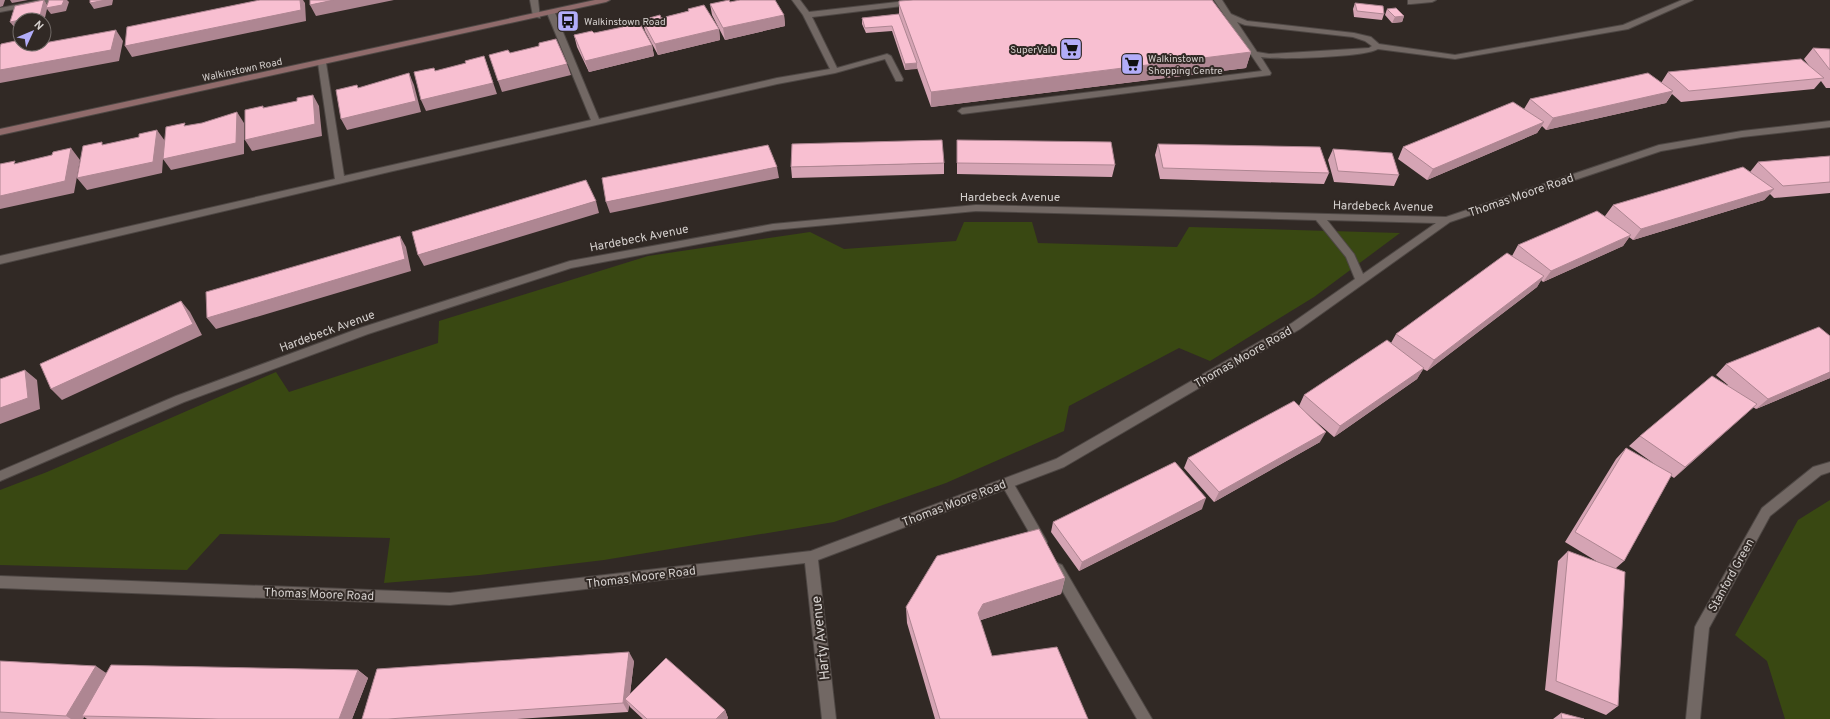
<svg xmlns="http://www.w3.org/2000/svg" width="1830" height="719" viewBox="0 0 1830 719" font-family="Overpass,sans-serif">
  <rect width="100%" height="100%" fill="#312925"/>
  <path fill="#394812" d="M964,222H1032L1038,243L1177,247L1189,227L1400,233L1314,297L1210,361L1179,348L1069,406L1064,431L946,483L834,522L604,560L480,575L384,583L390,538L220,534L187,570L0,565V490L47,472L276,372L289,392L438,343L439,321L648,256L810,232L844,249L956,241Z
    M1830,500V719H1785L1767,661L1735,635L1798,520Z"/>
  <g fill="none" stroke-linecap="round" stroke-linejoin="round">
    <g stroke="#4e4744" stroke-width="2">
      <path id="service" d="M41,0H57L53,2L0,12V8Z
        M530,0H538L540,18L533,16Z
        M792,0H800L809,12L915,0H939L935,2L812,17L837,68L887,54L891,56L903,79L902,81H896L885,59L835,73L777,84L393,171L0,264V256L335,179L318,63L319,61H322L326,63L344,176L591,120L547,13L551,11L555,13L599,119L777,78L830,69L803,15Z
        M1214,0H1222L1231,14L1247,21L1354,33L1371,37L1379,44L1455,55L1623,25L1682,0H1693L1628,29L1455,59L1378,49C1366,57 1279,60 1261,57L1271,73L1270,75L962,114L958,111L962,108L1262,71ZM1237,22L1245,25L1353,37L1365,41L1372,46L1369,48L1269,54L1257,52Z
        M1408,0H1436L1432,2L1411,4H1408Z
        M1007,478L1011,479L1045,538L1047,542L1045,546L1041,548L1037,546L1003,487L1001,483L1003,479Z
        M1057,563L1062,565L1152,719H1137L1052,573L1051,569L1052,565Z"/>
    </g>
    <g stroke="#4e4744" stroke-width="2">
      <path id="minor" d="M1830,121V127L1742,137L1661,151L1450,222L1300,329L1064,467L818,560L836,719H822L805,563L450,605L0,588V576L450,593L811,551L1056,459L1292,323L1355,279L1346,257L1316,220L976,211L773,230L571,268L368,334L184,402L0,481V471L176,396L360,328L570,261L773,224L976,205L1446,217L1659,145L1742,131ZM1327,220L1436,223L1363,274L1354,254Z
        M1830,462V472L1821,475L1770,516L1709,628L1700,719H1686L1695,627L1697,623L1762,508L1813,467Z"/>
    </g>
    <g stroke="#4e4744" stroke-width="2">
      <path id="secondary" d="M595,0H610L606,2L0,135V129Z"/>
    </g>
    <use href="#service" fill="#726864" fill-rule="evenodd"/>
    <use href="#minor" fill="#726864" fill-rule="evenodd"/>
    <use href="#secondary" fill="#906b6b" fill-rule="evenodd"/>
  </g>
  <path fill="#d5a4b4" d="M730,2L784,15L785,26L725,40L712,15L710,4Z
    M1355,3L1384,14L1382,20L1354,17L1353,9Z
    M899,4L1251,52L1246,68L931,107L917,68L905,70L892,31L866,33L862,24V18L899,14Z
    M688,9L719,29L720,40L658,55L645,31L642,20L661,18L688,11Z
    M1387,9L1404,16L1402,22L1392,23L1385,15Z
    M621,24L652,45L654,56L589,72L577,47L574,35L594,33L622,27Z
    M1813,48L1830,49V88H1826L1821,81L1814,89L1681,102L1672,94L1666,103L1546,130L1542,126L1537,133L1427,180L1398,159L1403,147L1524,109L1530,99L1661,83L1668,72L1810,67L1804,59Z
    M957,140L1115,165L1112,177L957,174Z
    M1158,144L1329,173L1324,184L1160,179L1155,155Z
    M1333,149L1399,175L1394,186L1334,182L1328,160Z
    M1830,156V193L1774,198L1770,194L1764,200L1633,240L1629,237L1623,246L1543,282L1541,280L1537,287L1427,371L1423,369L1417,379L1334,437L1305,412L1320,442L1214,502L1184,468L1188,458L1299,406L1304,395L1391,343L1396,334L1512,256L1518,245L1605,216L1613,205L1750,172L1758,162Z
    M944,163V174L792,178L791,167Z
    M1726,364L1830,378L1756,409L1753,407L1674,478L1671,476L1624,561L1615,569L1618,706L1606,715L1545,690L1558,561L1568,551L1601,564L1565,542L1616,459L1626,448L1656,465L1629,446L1640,436L1728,385L1716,375Z
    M1202,509L1079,571L1051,532L1053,522Z
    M1065,578L1061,594L981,620L980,621L992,656L1088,719H935L907,623L906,607Z
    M0,661L107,673L358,670L368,678L352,719H87L84,717L83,719H0Z
    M634,661L630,694L725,710L728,718L727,719H643L630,707L629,705L628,712L517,719H362Z
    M1561,713L1584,719H1553Z"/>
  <path fill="#ae8692" d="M0,0H5L3,6L0,7Z
    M10,0H28L12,3Z
    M44,0L48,6L64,0H67L69,2L66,11L51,14L47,9L44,22V20H20V27L15,28L10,22Z
    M106,0H113L112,5L94,9L90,3Z
    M300,0H303L305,3L306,21L132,57L125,46Z
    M334,0H394L316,16L310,5Z
    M784,15L785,26L725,40L723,28Z
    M1404,16L1402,22L1392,23L1395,17Z
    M719,29L720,40L658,55L655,44Z
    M116,30L123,41L119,61L0,83V70Z
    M25,44H30L35,50L24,46Z
    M652,45L654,56L589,72L585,61Z
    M1251,52L1246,68L931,107V92Z
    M484,56L497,94L426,111L421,100Z
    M917,63V69L905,70V64Z
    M567,64L571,75L502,92L498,81Z
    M409,73L414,85L421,112L347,130L341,119Z
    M1673,91L1666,103L1546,130L1553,118Z
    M313,95L319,106L322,136L252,151L245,140Z
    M237,112L244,123V154L171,170L163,159L162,173L87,190L77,178L157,130L165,141Z
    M1544,122L1537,133L1427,180L1433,169Z
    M71,148L80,160L74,193L0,209V196Z
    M777,167L779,178L610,213L606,202Z
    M1774,189L1764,200L1633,240L1641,229Z
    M596,201L599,213L424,266L418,255Z
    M1631,235L1623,246L1543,282L1551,271Z
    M400,236L406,247L411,271L216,329L207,318Z
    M1544,276L1537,287L1427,371L1434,360Z
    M181,301L190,312L202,335L62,400L51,389Z
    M1424,368L1417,379L1334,437L1340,426Z
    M25,370L37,380L40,409L0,424V408Z
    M1830,372V378L1756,409L1768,399Z
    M1757,404L1745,415L1674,478L1685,467Z
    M1326,432L1320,442L1214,502L1219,492Z
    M1206,498L1202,509L1079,571L1082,562Z
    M1065,578L1061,594L981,620L976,629L978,613L983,604Z
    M629,652L634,661L629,702L625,699L629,705L628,712L623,703Z
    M96,666L109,675L82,716L84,717L83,719H71L66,716Z
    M358,670L368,678L352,719H339Z
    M725,710L728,718L727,719H716Z"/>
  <path fill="#f8bfd1" stroke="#ae8692" d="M44,0L40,16L10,22L15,6Z
    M49,0H64L62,5L46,8Z
    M90,0H106L90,3Z
    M260,0H300L301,10L125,46L127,27Z
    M310,0H334L310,5Z
    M729,0L730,2L740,0H775L784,15L723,28L710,4Z
    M913,0H1212L1251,52L931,92L899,4V1Z
    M1355,3L1383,6L1384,14L1357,11Z
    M704,5L719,29L655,44L642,20L660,15L661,18L689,11L688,9Z
    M1396,8L1404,16L1395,17L1387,9Z
    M899,14L917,63L905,64L892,26L865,28L862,18Z
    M638,20L652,45L585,61L574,35L592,31L594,33L623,27L621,24Z
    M116,30L111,50L0,70V47L1,44L20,40V44H25L24,46L37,44H44V43Z
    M556,39L567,64L498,81L489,55L508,50L510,53L539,46V43Z
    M1813,48L1830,49V70Z
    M484,56L493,83L421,100L414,72L434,68L435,71L466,63L465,61Z
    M1801,59L1824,78L1689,91L1668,72Z
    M409,73L416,101L341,119L336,90L357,85L358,88Z
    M1648,73L1673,91L1553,118L1530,99Z
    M313,95L315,124L245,140V110L263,106V108L297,101V98Z
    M1513,102L1544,122L1433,169L1403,147Z
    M237,112L236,143L163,159L166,127L185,123L184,126L202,123Z
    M157,130L153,162L77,178L83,146L102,142V145L139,137V134Z
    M942,140L944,163L791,167L792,144Z
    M957,140L1111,142L1115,165L957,163Z
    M1158,144L1320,147L1329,173L1163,168Z
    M768,145L777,167L606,202L602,178Z
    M71,148L65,181L0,196V164L15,161L14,164L52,155L53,152Z
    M1333,149L1392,153L1399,175L1338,171Z
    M1830,156V182L1783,186L1758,162Z
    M1743,167L1774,189L1641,229L1613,205Z
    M586,180L596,201L418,255L412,232Z
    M1597,211L1631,235L1551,271L1518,245Z
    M400,236L405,259L207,318L206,292Z
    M1507,253L1544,276L1434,360L1396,334Z
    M181,301L193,324L51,389L40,364Z
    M1819,327L1830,336V372L1768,399L1726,364Z
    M1387,340L1424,368L1340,426L1304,395Z
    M25,370L28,398L0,408V379Z
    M1712,376L1757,404L1685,467L1640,436Z
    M1294,401L1326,432L1219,492L1188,458Z
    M1626,448L1672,474L1624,561L1575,532Z
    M1175,462L1206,498L1082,562L1053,522Z
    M1039,529L1065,578L983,604L978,613L992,656L1057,647L1088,719H940L906,607L937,556Z
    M1568,551L1625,572L1618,706L1556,681Z
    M629,652L623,703L388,719H362L377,669Z
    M666,658L725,710L716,719H647L625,699Z
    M0,661L96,666L66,716L0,712Z
    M111,665L358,670L339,719H218L82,716Z
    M1561,713L1584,719H1562Z"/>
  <defs>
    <g id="bus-square" transform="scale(1.15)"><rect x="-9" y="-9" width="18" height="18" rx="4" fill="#b2adf9" stroke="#312925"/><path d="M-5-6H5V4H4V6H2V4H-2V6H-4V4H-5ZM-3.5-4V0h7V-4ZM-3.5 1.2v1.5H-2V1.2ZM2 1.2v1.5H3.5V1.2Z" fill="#111"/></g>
    <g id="supermarket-square" transform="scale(1.15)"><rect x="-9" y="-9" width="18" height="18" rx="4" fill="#b2adf9" stroke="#312925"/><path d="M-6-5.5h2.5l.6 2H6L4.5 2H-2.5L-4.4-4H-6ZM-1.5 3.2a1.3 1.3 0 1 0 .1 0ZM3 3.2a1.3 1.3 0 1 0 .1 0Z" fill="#111"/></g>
  </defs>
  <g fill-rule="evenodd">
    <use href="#bus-square" x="568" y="21"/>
    <use href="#supermarket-square" x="1071" y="49"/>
    <use href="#supermarket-square" x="1132" y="64"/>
  </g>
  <g text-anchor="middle" stroke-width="4" stroke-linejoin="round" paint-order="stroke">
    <g font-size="10" fill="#d6d1cf" stroke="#312925" text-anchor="start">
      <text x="584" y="25">Walkinstown Road</text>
      <text x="1056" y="53" text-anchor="end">SuperValu</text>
      <text x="1148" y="62">Walkinstown<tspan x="1148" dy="12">Shopping Centre</tspan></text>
    </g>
    <g font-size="10" fill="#d6d1cf" stroke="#312925">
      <text transform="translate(242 69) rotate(-12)" y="4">Walkinstown Road</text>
    </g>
    <g font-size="12" fill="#d6d1cf" stroke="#312925">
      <text transform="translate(1521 195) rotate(-19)" y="4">Thomas Moore Road</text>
      <text x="1010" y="201">Hardebeck Avenue</text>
      <text transform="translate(1383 206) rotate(1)" y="4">Hardebeck Avenue</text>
      <text transform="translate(639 238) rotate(-11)" y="4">Hardebeck Avenue</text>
      <text transform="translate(327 331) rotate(-20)" y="4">Hardebeck Avenue</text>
      <text transform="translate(1243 357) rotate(-30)" y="4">Thomas Moore Road</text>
      <text transform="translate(954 503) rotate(-21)" y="4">Thomas Moore Road</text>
      <text transform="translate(1731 575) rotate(-61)" y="4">Stanford Green</text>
      <text transform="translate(641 577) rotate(-7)" y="4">Thomas Moore Road</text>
      <text transform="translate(319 594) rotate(2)" y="4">Thomas Moore Road</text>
    </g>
    <g font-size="14" fill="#d6d1cf" stroke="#312925">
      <text transform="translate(820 638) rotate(-96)" y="5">Harty Avenue</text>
    </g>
  </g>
  <g transform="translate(32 32) rotate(46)"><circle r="19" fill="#312925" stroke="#736c69"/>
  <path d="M0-3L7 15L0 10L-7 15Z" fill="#b2adf9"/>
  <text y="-6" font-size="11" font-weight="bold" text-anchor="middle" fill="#d6d1cf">N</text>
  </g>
</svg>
